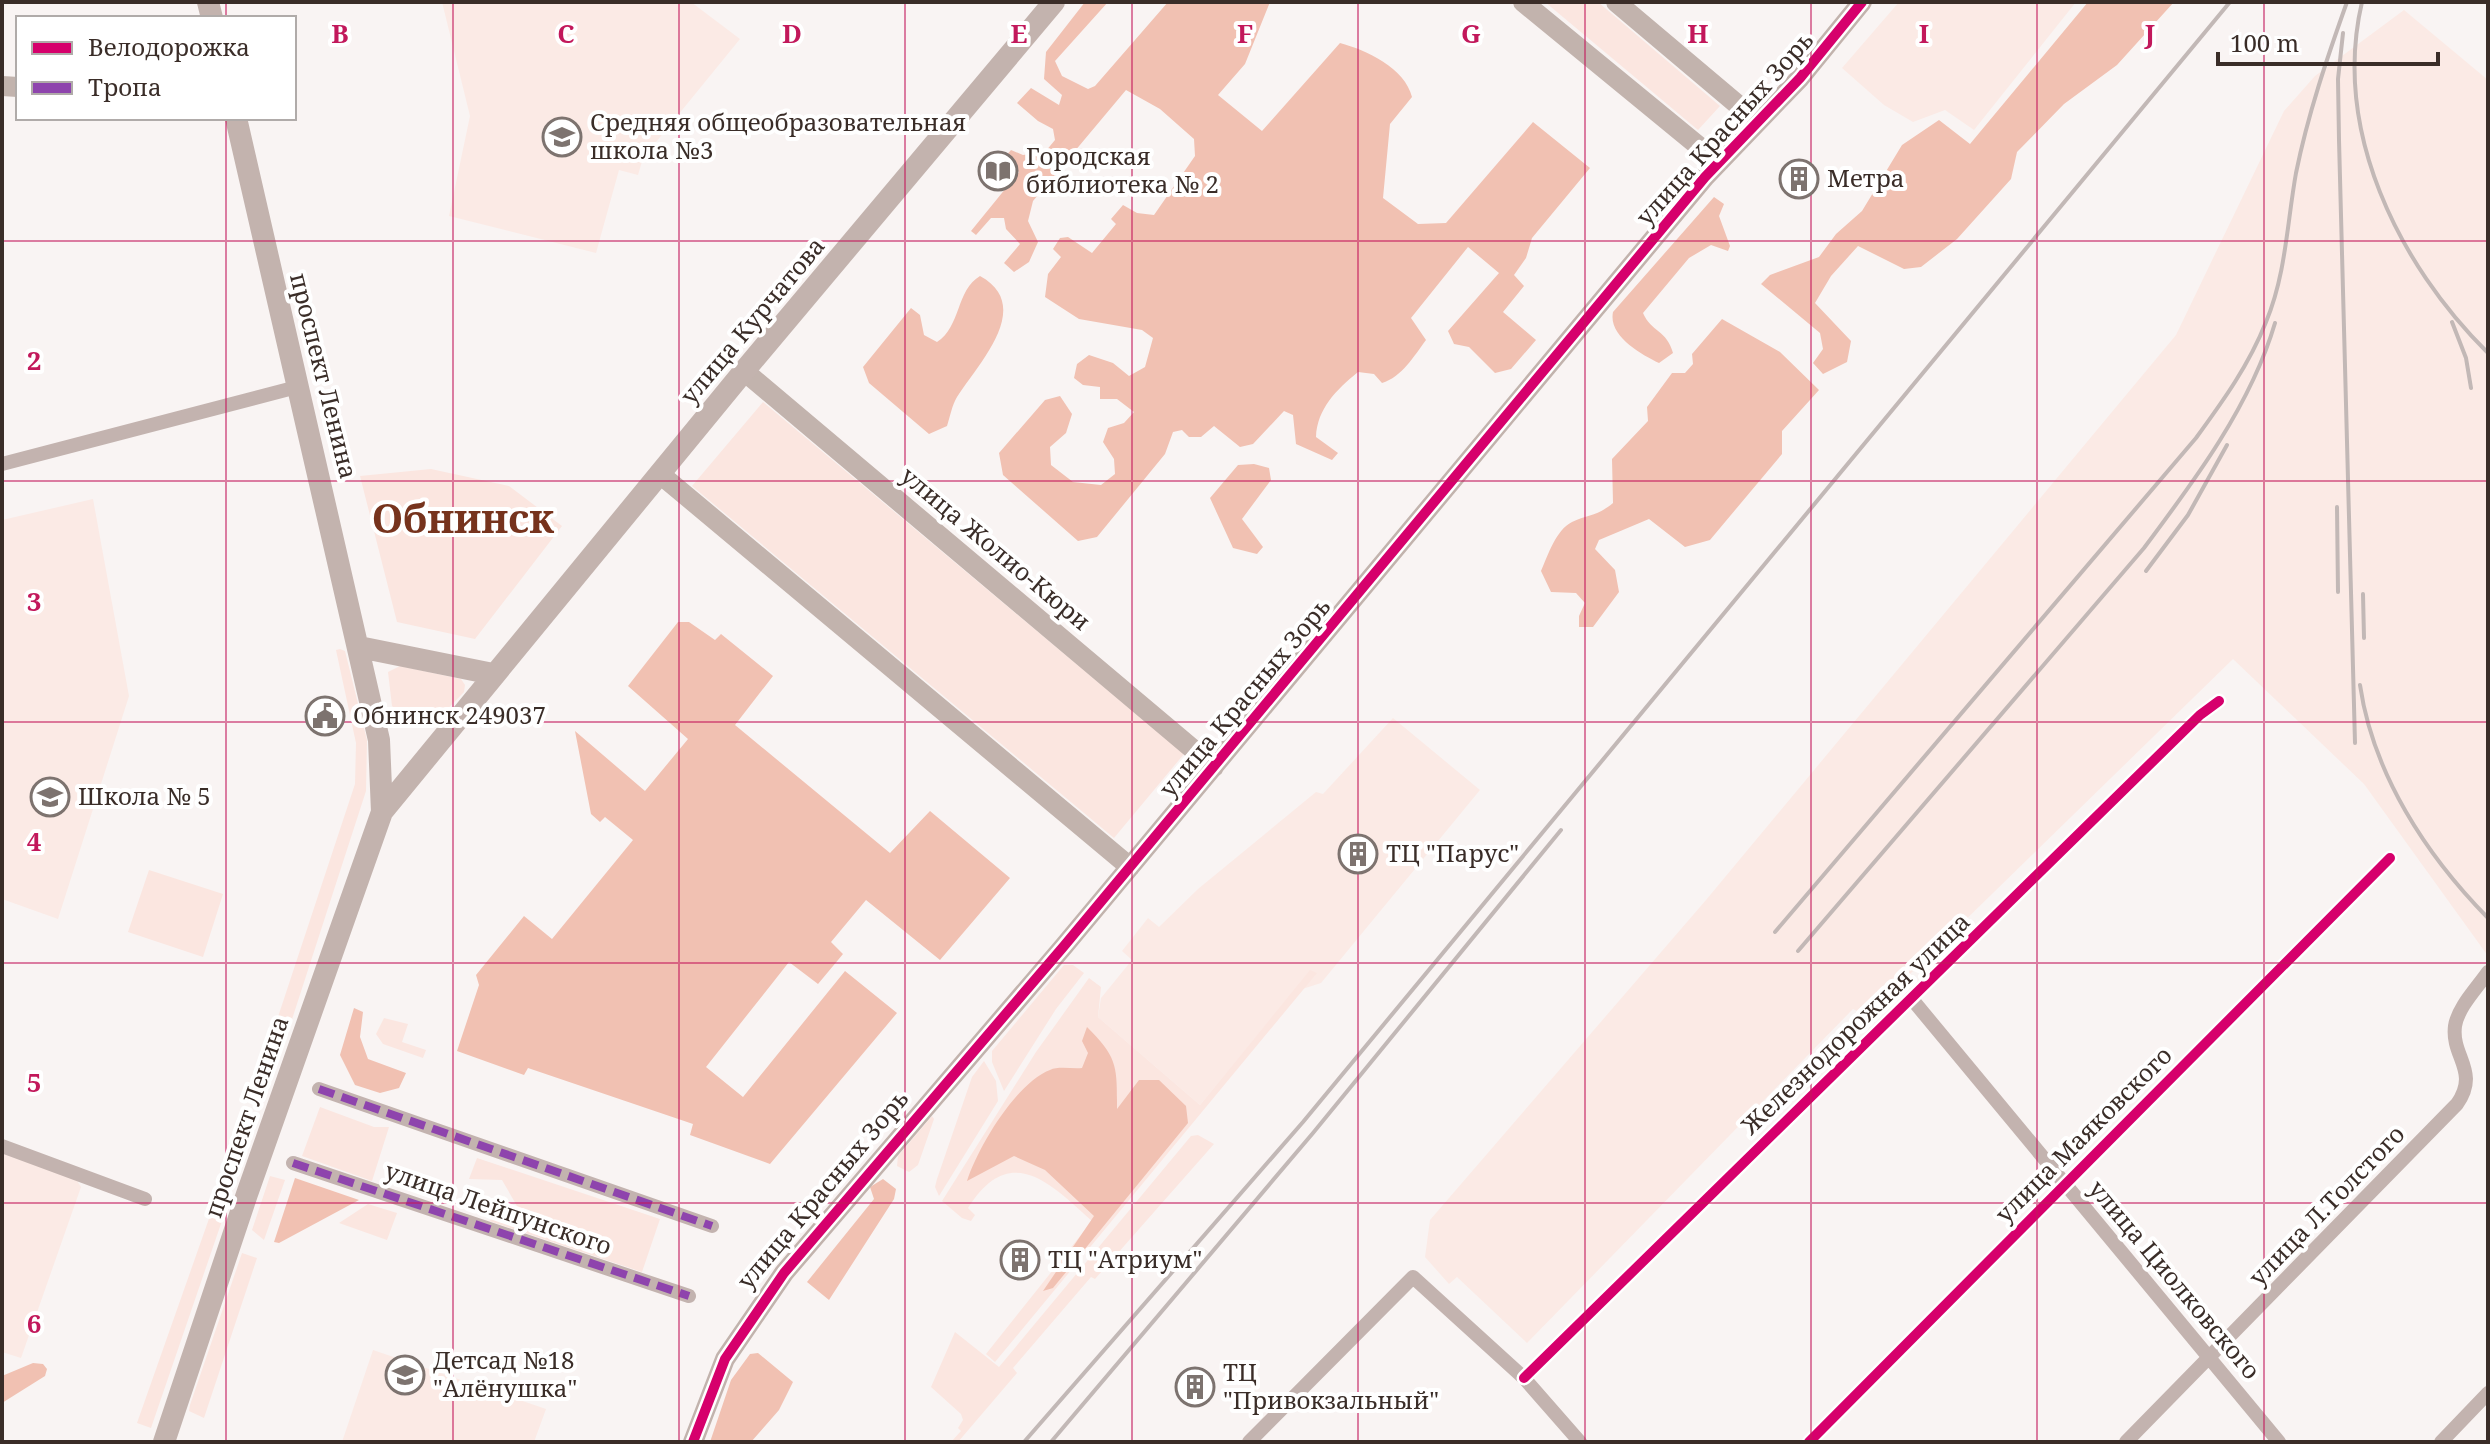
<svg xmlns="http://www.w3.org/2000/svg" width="2490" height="1444" viewBox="0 0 2490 1444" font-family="'Noto Serif',serif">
  <rect width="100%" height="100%" fill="#f9f4f3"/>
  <path fill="#fbeae5" d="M442,2H691L740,39L643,158L638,175L619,170L596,253L449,216L470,116Z
    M1899,2H2076L1974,130L1945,110L1913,122L1884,105L1842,68Z
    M2404,10L2488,80V956L2364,784L2233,659L1867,1016L1853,1009L1527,1343L1457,1277L1449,1284L1425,1257L1430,1220L1706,900L2176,335L2284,111L2315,76Z
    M93,499L129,696L58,919L2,899V520Z
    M1393,718L1480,790L1321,983L1293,992L1200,1105L1098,1017L1101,998L1132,960L1122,951L1148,918L1159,927L1198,889L1316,792L1323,794Z
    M2,1152L76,1179L81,1187L21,1358L2,1352Z
    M373,1350L546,1409L534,1442H342Z"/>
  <path fill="#fbe6e0" d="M1545,2H1598L1720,106L1698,130Z
    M763,402L1184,754L1114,838L692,486Z
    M431,469L509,486L562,526L475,639L397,622L360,476Z
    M340,649L345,651L367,740L366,791L284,1044L273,1032L355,784L356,743L336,650Z
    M400,666L461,679L465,685L464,692L433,724L414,726L392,706L388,672Z
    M149,870L223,894L203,957L128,932Z
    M1064,965H1073L1084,973L1056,1009L1004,1091L992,1062V1051Z
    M1310,970L1317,973L995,1362L986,1354L1092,1221C1050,1183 1010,1141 968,1208L975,1215L971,1221L962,1218L942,1201L1036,1052L1089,978L1101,987L1098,1017L1200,1105Z
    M384,1018L408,1024L402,1042L426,1050L423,1058L383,1044L376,1034Z
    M984,1061L996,1081L998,1101L939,1196L935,1187L937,1179L972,1077Z
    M320,1107L374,1127H389L372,1181L302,1156Z
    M932,1116L934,1119L918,1165L909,1172L897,1166L898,1156Z
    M1198,1135L1214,1144L1095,1279L1091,1277L1013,1368L1017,1373L958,1442H951L961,1431L958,1428L963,1420L961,1414L931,1387L955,1332L999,1367L1191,1136Z
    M477,1158L660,1219L642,1272L489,1221L517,1206L502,1180L469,1179Z
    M270,1176L285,1180L264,1240L252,1230Z
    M217,1196L223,1201L225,1212L151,1428L137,1423Z
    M368,1204L397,1213L387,1240L339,1223Z
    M242,1253L257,1258L204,1418L189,1411L190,1405Z"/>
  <path fill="#f1c1b2" d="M1085,2H1108L1055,61L1062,76L1088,89L1095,86L1168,2H1270L1245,64L1218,95L1262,131L1340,43C1366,50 1405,68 1412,97L1390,124L1383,198L1418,224L1446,223L1533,122L1590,168L1532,238L1526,258L1514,275L1524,286L1503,312L1536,340L1511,369L1495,373L1469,347L1454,344L1448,331L1499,273L1468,247L1411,318L1426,340C1414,356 1402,377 1382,383L1374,374L1358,372C1336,390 1317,409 1316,437L1338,453L1332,460L1296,444L1293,415L1284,411L1253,444L1240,447L1214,426L1201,437H1189L1182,430L1173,432L1165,454L1097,537L1078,541L1003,475L999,453L1045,400L1060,396L1072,414L1066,433L1050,447L1051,465L1073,482L1101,485L1115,474L1114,459L1103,442L1108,428L1124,423L1134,412L1117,399H1100V387L1083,385L1074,378L1077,364L1089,355L1113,363L1129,376L1145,367L1153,338L1142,330L1079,319L1045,297L1048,274L1061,257L1053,249L1060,238L1068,237L1092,253L1116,224L1111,219L1123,205L1137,213L1154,215L1195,156L1194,139L1160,109L1126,90L1033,201L1028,221L1038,242L1029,262L1014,272L1004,263L1020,244L1006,229L1004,218H991L976,235L971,231L1019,172L1004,158L1011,150L1023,155L1045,152L1055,140L1053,129L1038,121L1017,103L1031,88L1059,105L1062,95L1044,79L1046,52Z
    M2088,2H2174L2117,65L2064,104L2017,152L2011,179L1957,239L1921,267L1904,269L1858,246L1831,276L1815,303L1851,341L1847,362L1823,374L1813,363L1823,349L1820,333L1761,284L1770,275L1819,257L1836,234L1862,211L1902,145L1939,120L1970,144Z
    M1714,197L1724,204L1719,216L1730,246L1728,251L1711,245L1689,258L1643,313C1651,332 1667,330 1673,353L1659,363C1641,354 1608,336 1613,312Z
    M980,276C1035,306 978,364 957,397C952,405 950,417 947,426L929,434L869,383L863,367L911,308L920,315L924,335L937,342C961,327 956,290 980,276Z
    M1722,319L1780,352L1819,390L1782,431V454L1710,540L1685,547L1649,519L1599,540L1595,549L1615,570L1619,592L1593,627H1579V616L1585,603L1576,593L1551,592L1541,571C1548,555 1556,530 1572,522C1589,514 1596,517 1613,503L1612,459L1648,421L1647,407L1672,373H1685L1693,364L1692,354Z
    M1254,464L1269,468L1271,480L1242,519L1263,547L1257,554L1233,548L1210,498L1238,465Z
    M678,622H689L715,640L721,634L773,676L735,725L890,853L930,811L1010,878L940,960L866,900L831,942L843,954L818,984L789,962L706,1067L743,1097L845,971L897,1013L770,1164L690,1135L693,1124L528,1068L524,1075L457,1051L479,985L476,975L524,916L552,939L633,840L605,817L600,822L591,814L575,731L645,791L688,739L628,686Z
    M354,1008L363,1012L360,1037L368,1059L406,1073L399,1088L380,1093L355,1085L340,1055Z
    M1087,1027C1118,1058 1117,1066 1117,1109L1139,1080H1159L1186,1106L1188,1123L1053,1288L1043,1291L1094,1216L1045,1170L1014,1156L967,1181C978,1147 1016,1083 1050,1070C1058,1066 1072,1069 1082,1068L1088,1053L1082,1041Z
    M295,1178L359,1200L279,1243L274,1242Z
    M883,1179L896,1189L894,1199L829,1300L807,1282L874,1199L870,1187Z
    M758,1353L793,1382L779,1410L751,1442H710L731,1380L750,1354Z
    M33,1363L43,1364L47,1369L45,1376L2,1403V1376Z"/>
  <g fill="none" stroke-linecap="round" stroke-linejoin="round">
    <path stroke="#c3b3af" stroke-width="14" d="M2,464L297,387
      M1911,998L2279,1442
      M319,1089L712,1226
      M2,1146L145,1199
      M293,1163L689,1296
      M1524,1378L2200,715L2219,701
      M1249,1442L1413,1277L1524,1378L1580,1442
      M1809,1442L2390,858
      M2126,1442L2457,1104C2480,1071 2451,1057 2455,1026C2458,1007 2477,988 2488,972
      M2441,1442L2488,1393"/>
    <path stroke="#c2b3ad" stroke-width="20" d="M1523,2L1718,162
      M1616,2L1757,121
      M2,86L18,87
      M744,371L1214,767
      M660,474L1130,867
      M693,1442L725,1359L784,1273L1064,946L1705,177L1800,78L1862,2"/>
    <path stroke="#c3b3ae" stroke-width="22" d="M208,2L212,18
      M236,118L379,740L382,812
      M359,647L493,674
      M164,1442L247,1194L382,812L744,371L1054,2"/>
    <path stroke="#c2b8b6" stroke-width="4" d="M2362,2C2332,130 2398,264 2488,353
      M2343,33L2338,79L2339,140L2355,743
      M2452,322L2466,358L2471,388
      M2337,507L2338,592
      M2146,571L2188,515L2227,445
      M2363,594L2364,638
      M2360,685C2373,774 2426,855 2488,918
      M1775,932L2196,438C2223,401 2249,365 2266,322C2286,274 2287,223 2296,173C2308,114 2327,58 2347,2
      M1798,951L2144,548C2195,480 2251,405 2275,323
      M1024,1442L1303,1122L2230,2
      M1051,1442L1313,1133L1561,830"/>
    <path stroke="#8e44ad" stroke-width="8" stroke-dasharray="16 8" stroke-linecap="butt" d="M319,1089L712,1226
      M293,1163L689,1296"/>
    <g stroke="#fff" stroke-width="15">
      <path id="cycleway" d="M1524,1378L2200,715L2219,701
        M693,1442L725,1359L784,1273L1064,946L1705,177L1800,78L1862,2
        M1809,1442L2390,858"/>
    </g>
    <use href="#cycleway" stroke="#d6006c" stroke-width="10"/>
  </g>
  <path fill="none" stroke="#c2185b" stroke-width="2" stroke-opacity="0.55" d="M226,2V18M453,2V1442M679,2V1442M905,2V1442M1132,2V1442M1358,2V1442M1585,2V1442M1811,2V1442M2037,2V1442M2264,2V1442M226,118V1442M2,241H2488M2,481H2488M2,722H2488M2,963H2488M2,1203H2488"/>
  <defs>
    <g id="school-ring" transform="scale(2)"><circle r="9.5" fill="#fff" stroke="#7d736f" stroke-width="1.5"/><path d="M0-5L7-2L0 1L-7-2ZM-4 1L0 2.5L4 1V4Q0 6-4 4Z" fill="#7d736f"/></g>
    <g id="library-ring" transform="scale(2)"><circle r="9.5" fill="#fff" stroke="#7d736f" stroke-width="1.5"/><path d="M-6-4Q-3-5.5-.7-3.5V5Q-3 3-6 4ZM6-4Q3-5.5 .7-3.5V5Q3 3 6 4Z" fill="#7d736f"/></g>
    <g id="building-ring" transform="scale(2)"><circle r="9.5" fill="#fff" stroke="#7d736f" stroke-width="1.5"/><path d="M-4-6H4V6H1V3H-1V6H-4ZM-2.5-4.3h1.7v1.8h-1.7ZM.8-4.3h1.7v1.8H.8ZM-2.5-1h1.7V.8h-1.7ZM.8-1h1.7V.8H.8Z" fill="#7d736f"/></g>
    <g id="civic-ring" transform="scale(2)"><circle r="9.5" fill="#fff" stroke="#7d736f" stroke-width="1.5"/><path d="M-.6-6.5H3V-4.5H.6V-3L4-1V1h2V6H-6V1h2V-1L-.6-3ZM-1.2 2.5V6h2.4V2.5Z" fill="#7d736f"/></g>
  </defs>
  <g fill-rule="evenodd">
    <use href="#school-ring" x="562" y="137"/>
    <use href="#library-ring" x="998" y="171"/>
    <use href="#building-ring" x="1799" y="179"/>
    <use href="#civic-ring" x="325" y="716"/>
    <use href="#school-ring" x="50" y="797"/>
    <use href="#building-ring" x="1358" y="854"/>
    <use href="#building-ring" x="1020" y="1260"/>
    <use href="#school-ring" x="405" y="1375"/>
    <use href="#building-ring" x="1195" y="1387"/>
  </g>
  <g text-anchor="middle" stroke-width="8" stroke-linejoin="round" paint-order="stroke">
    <g font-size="24" fill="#3a2d28" stroke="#fff" text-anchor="start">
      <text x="590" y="131">Средняя общеобразовательная<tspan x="590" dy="28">школа №3</tspan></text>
      <text x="1026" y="165">Городская<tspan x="1026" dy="28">библиотека № 2</tspan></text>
      <text x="1827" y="187">Метра</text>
      <text x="353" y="724">Обнинск 249037</text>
      <text x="78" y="805">Школа № 5</text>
      <text x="1386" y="862">ТЦ "Парус"</text>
      <text x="1048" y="1268">ТЦ "Атриум"</text>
      <text x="433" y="1369">Детсад №18<tspan x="433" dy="28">"Алёнушка"</tspan></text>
      <text x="1223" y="1381">ТЦ<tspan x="1223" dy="28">"Привокзальный"</tspan></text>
    </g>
    <g font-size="24" fill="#3a2d28" stroke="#fff">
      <text transform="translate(1725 129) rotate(-48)" y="8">улица Красных Зорь</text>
      <text transform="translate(753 321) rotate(-50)" y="8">улица Курчатова</text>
      <text transform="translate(323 376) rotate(76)" y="8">проспект Ленина</text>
      <text transform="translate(995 549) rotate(40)" y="8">улица Жолио-Кюри</text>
      <text transform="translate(1245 698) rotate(-50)" y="8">улица Красных Зорь</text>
      <text transform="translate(1856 1024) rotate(-44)" y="8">Железнодорожная улица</text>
      <text transform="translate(247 1117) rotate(-71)" y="8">проспект Ленина</text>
      <text transform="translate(2084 1135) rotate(-45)" y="8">улица Маяковского</text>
      <text transform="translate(823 1190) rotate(-50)" y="8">улица Красных Зорь</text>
      <text transform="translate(2327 1206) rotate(-46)" y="8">улица Л.Толстого</text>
      <text transform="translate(498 1209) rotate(19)" y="8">улица Лейпунского</text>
      <text transform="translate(2174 1280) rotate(50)" y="8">улица Циолковского</text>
    </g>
    <g font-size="40" font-weight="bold" fill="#76331d" stroke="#fff">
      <text x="463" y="533">Обнинск</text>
    </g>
  </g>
  <g font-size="26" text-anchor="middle" font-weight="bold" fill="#c2185b" stroke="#fff" stroke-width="8" stroke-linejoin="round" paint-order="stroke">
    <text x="340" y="43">B</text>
    <text x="566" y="43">C</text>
    <text x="792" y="43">D</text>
    <text x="1019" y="43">E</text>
    <text x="1245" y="43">F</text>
    <text x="1471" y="43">G</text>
    <text x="1698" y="43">H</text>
    <text x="1924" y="43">I</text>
    <text x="2150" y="43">J</text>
    <text x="34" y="370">2</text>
    <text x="34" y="611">3</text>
    <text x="34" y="851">4</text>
    <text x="34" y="1092">5</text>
    <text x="34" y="1333">6</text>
  </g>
  <rect width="2490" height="1444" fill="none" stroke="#3a2d28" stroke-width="8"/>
  <rect x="16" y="16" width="280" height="104" fill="#ffffff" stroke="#b0aba9" stroke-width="2"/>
  <rect x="32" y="42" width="40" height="12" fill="#d6006c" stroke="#b0aba9" stroke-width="2"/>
  <text x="88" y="56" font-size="24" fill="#3a2d28">Велодорожка</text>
  <rect x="32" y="82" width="40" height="12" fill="#8e44ad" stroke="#b0aba9" stroke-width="2"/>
  <text x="88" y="96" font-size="24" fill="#3a2d28">Тропа</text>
  <path d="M2218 52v12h220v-12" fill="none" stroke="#3a2d28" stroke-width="4"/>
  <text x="2230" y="52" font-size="24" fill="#3a2d28" stroke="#ffffff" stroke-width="6" paint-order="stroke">100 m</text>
</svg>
